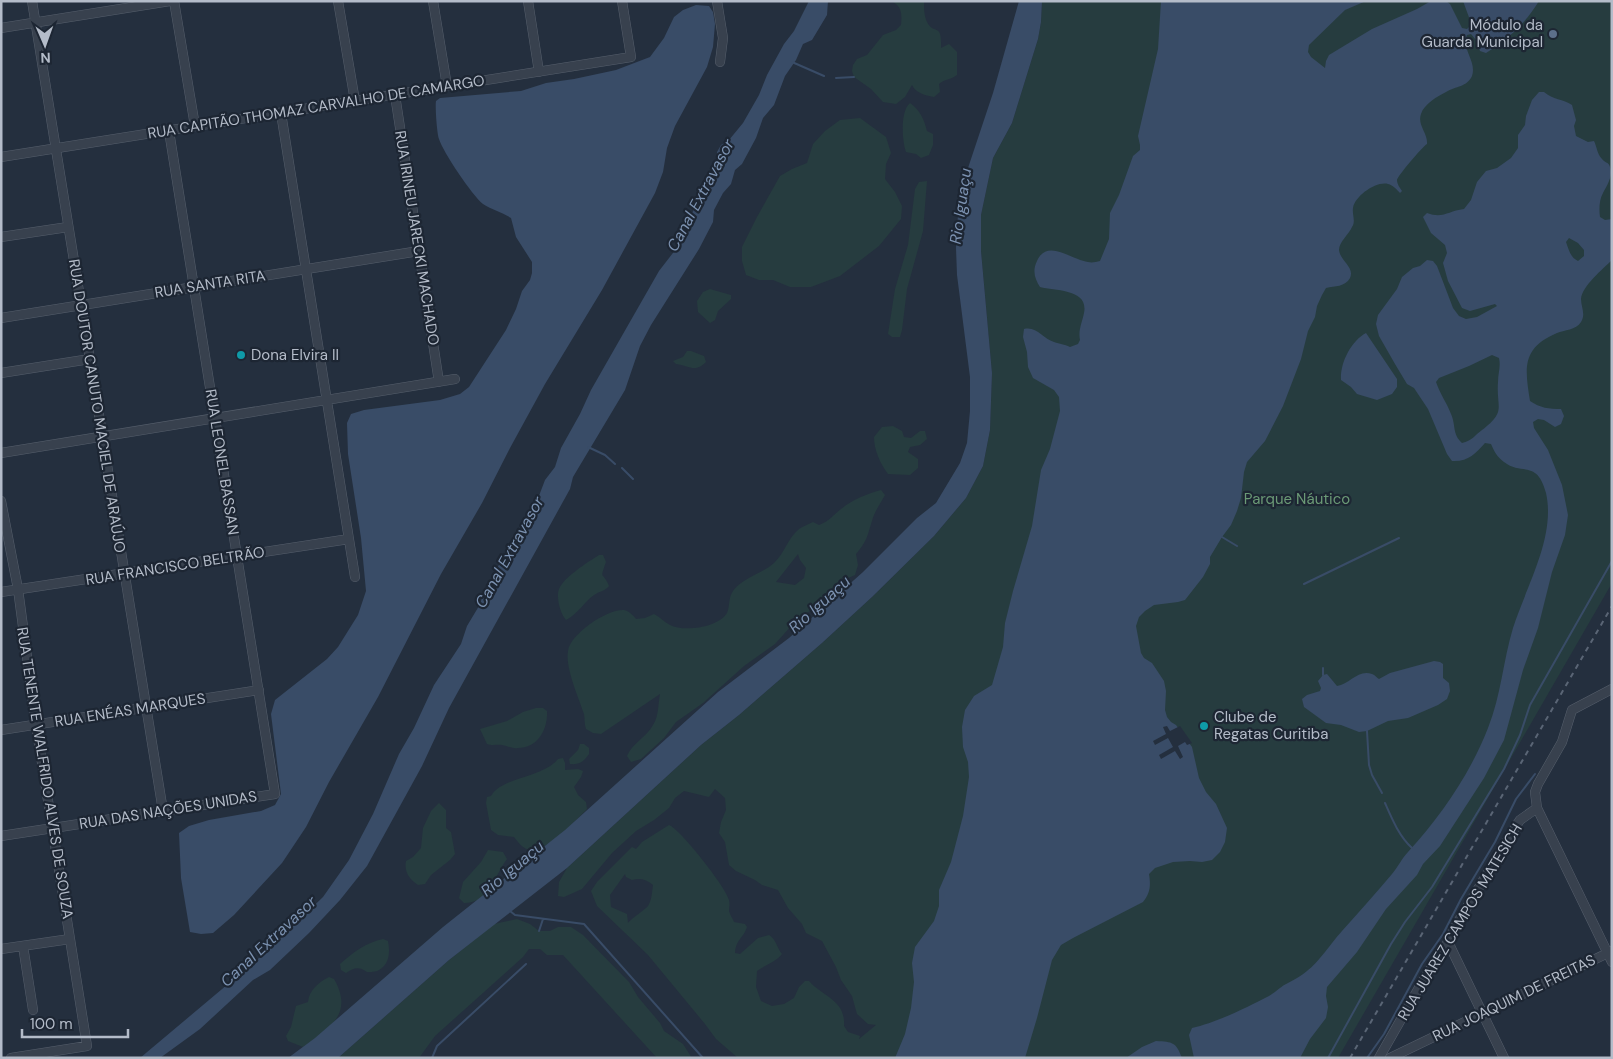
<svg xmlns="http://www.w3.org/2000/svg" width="1613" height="1059" viewBox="0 0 1613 1059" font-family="'DM Sans',sans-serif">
  <rect width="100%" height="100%" fill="#242f3e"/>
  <path fill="#263c3f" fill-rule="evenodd" d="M891,1H924C924,7 924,16 927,22C934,36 942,21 941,48L949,44L957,52V75C951,80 944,79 939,84L940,92L934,97C924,95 916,93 912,85L905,97L896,104L883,102L871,89L854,77L852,71L853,65L857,59L867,55L883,35L896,30L901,25C902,14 902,6 891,1Z
    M1042,1H1612V583L1338,1058H738L716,1039L705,1024L648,955L597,906L591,891L597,882L632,847L636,849L642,842L669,825C680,829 726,887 729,900C730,904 729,908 729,911C730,915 733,919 734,922L745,924L747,927C743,939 736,939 735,953L740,954L758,938L769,935C776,939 777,948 782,954C776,962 765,965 757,971L756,987L761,1001L772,1006L784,1004L794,998L799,987L805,981H809C823,997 846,1000 844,1026L848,1032L860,1036L859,1039L876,1025L868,1024L857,1014L852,996L841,980L836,967L822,941L806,933L802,924L788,908L778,890L762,885L755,880L736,871L729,865L725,842L719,833L721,822L726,810L725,798L715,789L709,797L684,791L675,798L669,808L654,820L636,831L612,853L582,889L564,897L558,896L559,882L567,868L701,745L739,715L822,643L872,597L934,536L966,498L983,466L990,430L992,373L981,251V215L993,158L1012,123L1038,39L1041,22ZM625,874L626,877L632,880C640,878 646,879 653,885C652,891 652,900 648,906C647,908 632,918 628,923L627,914L611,907L610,895Z
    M910,103C920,110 924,119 927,131L933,134V145L929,155L921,158L916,154L906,152C902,141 900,111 910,103Z
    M860,118L886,137L891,153L886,164L885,179L895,192L902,206L901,219L879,246L840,276L811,287H790L773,280H759L746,275L742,261V247L757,217L780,176L792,169L807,163L813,144L825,131L840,120Z
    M927,181L923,231L907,289L902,330L900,337H892L888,334L895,289L908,245L915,189L919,182Z
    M710,289L731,295V299L718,311L715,320L710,323L698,312L697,301L703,292Z
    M687,351H691L704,356L706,362C695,373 690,366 676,364L673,361L683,357Z
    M893,426L902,431L904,437L911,438L920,431H925L927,439L920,445L910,447L908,452L918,459V468L910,475L888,474C880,463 874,450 874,437L882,427Z
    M881,490L885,495C881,503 874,512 872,521C867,537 867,541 856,554L858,565L855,575L835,584L825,602L813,608L800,619L793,618L792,625L775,644L744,666L703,703L676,722L664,738L641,759L631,762L627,756C632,743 646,738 653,725C659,716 658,704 660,694L601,734L593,733L586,729C584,724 585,719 584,714C579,698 565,668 568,651C570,634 607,609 624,610C629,611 633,615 636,619L645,618L654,614C660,617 664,622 670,625C683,632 718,628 727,613C730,607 728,598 733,591C742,578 762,574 774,563C784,554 788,538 799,529C803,526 809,524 813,522L819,525C831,520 832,516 841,509C853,499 867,494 881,490ZM798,554L800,560L806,568L804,578L795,585L776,582Z
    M599,555H603L606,562C599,582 603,570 609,586C605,591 600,591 594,595C584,602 578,614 566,620C560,613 556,597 559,589C564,577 588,562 599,555Z
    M536,708H543L547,711C548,729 538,748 518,748C512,749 508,746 502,745C497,744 493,746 487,744L480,729L507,721L523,712Z
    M580,744H584L589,748V754C584,761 580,765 570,764L569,759L578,750Z
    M563,758L565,763V770L578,769L583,771L581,777L574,787L578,795L586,802L587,809C576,820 545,854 529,850C522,848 518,842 514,837L498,835L491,830L486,803L487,797L491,796C501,777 543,778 558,759Z
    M439,803L446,810V828L451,832L455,854L450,860L431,875L425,884L418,885C409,879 404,872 406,861L413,857L421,848L423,828L431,811Z
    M488,850L503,852L507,859C494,876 490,903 464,903L459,898L463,882L481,862Z
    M517,919L530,924L539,931H550L558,927H571L583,935L629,982L638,997L660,1023L664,1031L683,1044L692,1058H657L563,955H547L540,949H529L523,957L435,1036L419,1058H338L449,960L494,924Z
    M383,939L388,941C390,951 390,964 379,970C376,972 370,972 367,972C358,966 354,968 346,973L341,970L340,964C352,953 367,942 383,939Z
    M329,977L334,979C354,1014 330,1028 303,1047L288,1041L286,1036L291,1027L296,1006L308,1002C309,990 319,982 329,977Z"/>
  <path fill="#394c67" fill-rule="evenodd" d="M809,1H828L827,15L812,40L803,44L796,60L785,76L774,105L763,118L756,138L742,164L735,170L731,184L723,193L714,210L713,222L699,249L651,325L640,346L625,390L573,477L570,489L449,708L422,766L367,866L340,900L309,933L270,970L253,980L200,1029L160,1058H140L265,953L323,897L349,860L373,814L399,754L414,728L434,685L461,644L467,626L479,606L486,588L520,527L534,509L545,480L555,467L561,448L580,414L591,390L659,271L676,249L683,236L697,201L717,160V152L721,145L729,140L743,123L759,95L767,75L784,44L794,31Z
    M1019,1H1042L1041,22L1038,39L1012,123L993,158L981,215V251L992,373L990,430L983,466L966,498L934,536L872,597L822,643L739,715L701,745L567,868L449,960L338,1058H288L315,1038L443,927L565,830L718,692L789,638L863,572L917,518L936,503L960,463L967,443L970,411V377L957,275L956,248L958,214L964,180L993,93Z
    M1161,1H1366L1345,10L1309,45L1308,52L1311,57L1325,68L1326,61L1329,55L1372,29L1417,9L1431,1H1446L1450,4L1462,28L1467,29L1470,26V20L1463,1H1539C1524,25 1510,37 1486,53L1480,51L1476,40L1471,34L1467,35C1461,49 1477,61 1472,76C1467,87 1456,86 1446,92C1438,96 1424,104 1421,114C1417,125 1428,133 1427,144C1422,147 1397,177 1397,180C1397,184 1400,188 1402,191L1400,193C1397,190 1393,185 1388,184C1376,181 1355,196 1353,208C1352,215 1356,221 1352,227C1349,234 1339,242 1339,250C1340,261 1355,267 1350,278C1345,287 1335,286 1326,288L1322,295L1317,306L1315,317L1308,331L1301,359L1283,406L1265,441L1247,462L1244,472L1241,498L1237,511L1231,525L1222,537L1210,557V564L1203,577L1185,600L1178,602L1154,605L1145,611L1139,617L1136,626L1141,653L1144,658L1152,663L1164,681L1166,691L1165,710L1167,717L1171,722L1176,725L1192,747L1199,778L1206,792L1216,804L1227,828L1225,842L1220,852L1212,860L1202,862L1190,861L1173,862L1155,868L1149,874C1151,886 1150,893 1143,902L1073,938L1061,945L1052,960L1037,1018L1025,1058H895L905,1034L911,1008L914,982L912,963L915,947L934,921L939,906V890L951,862L963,816L969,777L968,762L963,747L962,727L965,710L974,696L992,685L1003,647L1005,623L1013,591L1032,526L1041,470L1050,449L1060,411L1059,397L1054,390L1033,378L1028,367L1027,352L1023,337L1024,329C1037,326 1043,339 1054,342C1060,344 1064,344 1070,347L1078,344L1080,340C1078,330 1082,323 1084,313C1089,289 1056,291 1040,287C1035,279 1032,271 1037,261C1047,238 1072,260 1088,262C1092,263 1096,262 1100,261L1109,239L1110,213L1119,195L1133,156L1140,150V145L1138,136L1158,49Z
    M696,5L709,6L713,12L715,24L713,47L707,67L675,126L667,148L663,172L655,193L602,290L545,384L510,448L482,503L441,574L378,697L329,782L306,827L282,863L234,915L213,933L201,934L190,932L181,878L179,833L189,826L209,820L261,811L275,805L281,794L271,714L275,700L327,659L338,647L358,615L366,591L361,538L348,454L347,423L351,414L364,410L440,400L460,394L469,387L506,330L516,309L522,291L530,280L532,273V262L516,237L511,218C502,212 492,210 483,204C472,195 443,152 439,139C437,134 435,106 436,101L440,98L521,91L546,83L574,79L616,70L650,57L664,38L674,17L683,10Z
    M1539,92H1544C1553,100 1563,99 1572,105L1576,120L1574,126L1576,136L1588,142L1594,141C1597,147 1597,154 1602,159C1605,163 1609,162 1610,167C1613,177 1607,185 1603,193C1599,200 1599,210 1600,217L1605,220L1612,219V260C1603,269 1582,286 1581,299C1581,307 1586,314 1581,322C1576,330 1564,330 1557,333C1521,348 1525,369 1530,401C1540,408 1549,409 1561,409L1564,416L1561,424L1555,427L1544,420L1538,419L1533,422L1534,428L1548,450L1562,485L1568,515L1565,535L1552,572L1538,628L1523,670L1504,740L1484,778L1440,846L1423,864L1417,875L1386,909L1357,952L1327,987L1326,996L1328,1007L1326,1018L1310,1039L1300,1058H1194L1189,1035L1192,1028C1215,1023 1248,1007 1269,996C1276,992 1281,986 1288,983C1295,979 1301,976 1307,971C1318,963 1332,942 1342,931C1359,912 1376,893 1392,874C1398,867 1402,858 1408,852C1441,816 1470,774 1488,728C1501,696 1503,661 1513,628C1526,587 1556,537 1546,493C1537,459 1522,476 1504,462C1497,457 1494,451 1491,444L1485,443C1475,454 1468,462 1452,461L1447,454L1428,409L1414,388L1407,384L1395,364L1379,336L1376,324L1378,315L1397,289L1402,277L1413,268L1420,266L1427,260L1433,261L1437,266L1453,308L1459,316L1466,319L1477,317L1497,306L1495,304L1470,311L1462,308L1448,281L1443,263L1447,253L1445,245L1431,233L1423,217L1427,213C1443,219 1448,211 1464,209L1471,200L1477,182L1486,171L1497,168L1511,158L1518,148V135L1525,125L1526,116L1532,100ZM1569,238L1578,243L1584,250V256L1578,261C1570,257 1569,250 1566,242ZM1492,355L1499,358C1501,367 1498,373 1498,382C1496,408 1507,411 1482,430C1475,435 1472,441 1462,443C1452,434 1456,425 1451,414C1447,403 1440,394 1436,382L1439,378L1469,366Z
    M1366,333L1397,379V387L1392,394L1377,400L1357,394L1351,387L1341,380C1340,363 1351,341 1366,333Z
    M1434,661L1440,662L1443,664V678L1449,683L1450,691L1447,699L1438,705L1408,718L1388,721L1367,731L1359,732L1341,725L1326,723L1304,707L1302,699L1307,695L1320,691L1321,688L1318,681L1323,675L1327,674L1337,686C1350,684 1358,669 1372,674C1375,675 1377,678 1379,679L1390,673Z
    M1156,1041C1173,1042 1176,1042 1182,1058H1126L1142,1047Z"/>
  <path fill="#242f3e" d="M1167,726L1170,731L1180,726L1192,743L1187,745L1185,742L1178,746L1183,757L1180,759L1175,751L1161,759L1159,755L1173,747L1168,738L1155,745L1153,741L1166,734L1163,727Z"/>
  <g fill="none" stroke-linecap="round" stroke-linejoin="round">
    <path stroke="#394c67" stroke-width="2" d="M792,62L824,76
      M836,78L854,77
      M588,447L605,455L615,464
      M622,468L633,479
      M1222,537L1237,546
      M1304,584L1399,538
      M1323,668V675
      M1367,731L1369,765L1372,775L1382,793
      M1385,803C1392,819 1399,836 1412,848
      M510,911L515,915L584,924L703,1058
      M539,931L543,919
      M432,1058L437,1046L526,964
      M1328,1058L1391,944L1405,922L1432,887L1504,769L1520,735L1530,705L1612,561
      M1367,1058L1384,1034L1422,964L1443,934L1461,899L1495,842L1516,799L1535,774"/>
    <g stroke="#565f6c" stroke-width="10">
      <path id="minor" d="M32,1L163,811
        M174,1L195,126
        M338,1L355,101
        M433,1L447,86
        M528,1L539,72
        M717,1L723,38L720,62
        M1,28L170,1
        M395,95L439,382
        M281,113L355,577
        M1,157L631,57L622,1
        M1,237L68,227
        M1,318L419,251
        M1,373L90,359
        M1,453L455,379
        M1,501L18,589L36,725L87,1046L11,1058
        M1,592L349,539
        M1,730L259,690
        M1537,808L1612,962
        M1,836L275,794L169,131
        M1448,942L1504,1058
        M23,946L33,1010
        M1,949L70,939
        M1379,1058L1424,979L1448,942L1458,922L1516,826L1520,820L1537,808L1535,792L1538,784L1562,742L1572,710L1612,689
        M1390,1058L1612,951"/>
    </g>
    <use href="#minor" stroke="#38414e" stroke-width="9"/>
    <path stroke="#5a6575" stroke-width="2" stroke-dasharray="5 5" stroke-linecap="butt" d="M1350,1058L1612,606"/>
  </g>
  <circle fill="#5c6f8a" stroke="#1d2633" stroke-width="2" cx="1553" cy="34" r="5"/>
  <g fill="#0f9aa8" stroke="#1d2633" stroke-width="2">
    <circle cx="241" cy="355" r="5"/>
    <circle cx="1204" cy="726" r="5"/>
  </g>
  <g text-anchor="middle" stroke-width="4.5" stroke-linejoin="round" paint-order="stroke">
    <g font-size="15" fill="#b4bcc9" stroke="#1d2633" text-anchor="start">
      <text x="1543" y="30" text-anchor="end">Módulo da<tspan x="1543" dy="17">Guarda Municipal</tspan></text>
      <text x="251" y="360">Dona Elvira II</text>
      <text x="1214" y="722">Clube de<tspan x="1214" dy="17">Regatas Curitiba</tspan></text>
    </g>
    <g font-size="15" fill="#b4bcc9" stroke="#1d2633">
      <text transform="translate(316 107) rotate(-9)" y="5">RUA CAPITÃO THOMAZ CARVALHO DE CAMARGO</text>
      <text transform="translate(417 238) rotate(81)" y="5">RUA IRINEU JARECKI MACHADO</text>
      <text transform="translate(210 284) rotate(-9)" y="5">RUA SANTA RITA</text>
      <text transform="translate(97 406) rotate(81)" y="5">RUA DOUTOR CANUTO MACIEL DE ARAÚJO</text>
      <text transform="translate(222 462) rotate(81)" y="5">RUA LEONEL BASSAN</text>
      <text transform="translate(175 566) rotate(-9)" y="5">RUA FRANCISCO BELTRÃO</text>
      <text transform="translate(130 710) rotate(-9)" y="5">RUA ENÉAS MARQUES</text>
      <text transform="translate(45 773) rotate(81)" y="5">RUA TENENTE WALFRIDO ALVES DE SOUZA</text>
      <text transform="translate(168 810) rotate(-9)" y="5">RUA DAS NAÇÕES UNIDAS</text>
      <text transform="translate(1460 922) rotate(-59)" y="5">RUA JUAREZ CAMPOS MATESICH</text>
      <text transform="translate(1514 998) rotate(-26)" y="5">RUA JOAQUIM DE FREITAS</text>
    </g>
    <g font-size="15" fill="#6b9a76" stroke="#1d2633">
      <text x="1297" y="504">Parque Náutico</text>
    </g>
    <g font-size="16" font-style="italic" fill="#7c92b1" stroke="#1d2633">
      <text transform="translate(700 195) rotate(-62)" y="6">Canal Extravasor</text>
      <text transform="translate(960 206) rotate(-82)" y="6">Rio Iguaçu</text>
      <text transform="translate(509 552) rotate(-61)" y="6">Canal Extravasor</text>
      <text transform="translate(819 604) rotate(-42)" y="6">Rio Iguaçu</text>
      <text transform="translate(512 868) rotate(-40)" y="6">Rio Iguaçu</text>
      <text transform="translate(268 941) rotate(-43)" y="6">Canal Extravasor</text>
    </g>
  </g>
  <rect width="1613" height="1059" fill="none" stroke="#b4bcc9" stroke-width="5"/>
  <g transform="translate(45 45) rotate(178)" stroke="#1d2633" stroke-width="4" paint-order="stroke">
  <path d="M0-4L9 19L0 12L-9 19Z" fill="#b4bcc9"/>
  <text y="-8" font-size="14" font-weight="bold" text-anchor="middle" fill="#b4bcc9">N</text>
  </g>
  <path d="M22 1029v8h106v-8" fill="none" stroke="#b4bcc9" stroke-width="2.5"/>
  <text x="30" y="1029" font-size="15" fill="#b4bcc9" stroke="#1d2633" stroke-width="4" paint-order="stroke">100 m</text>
</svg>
